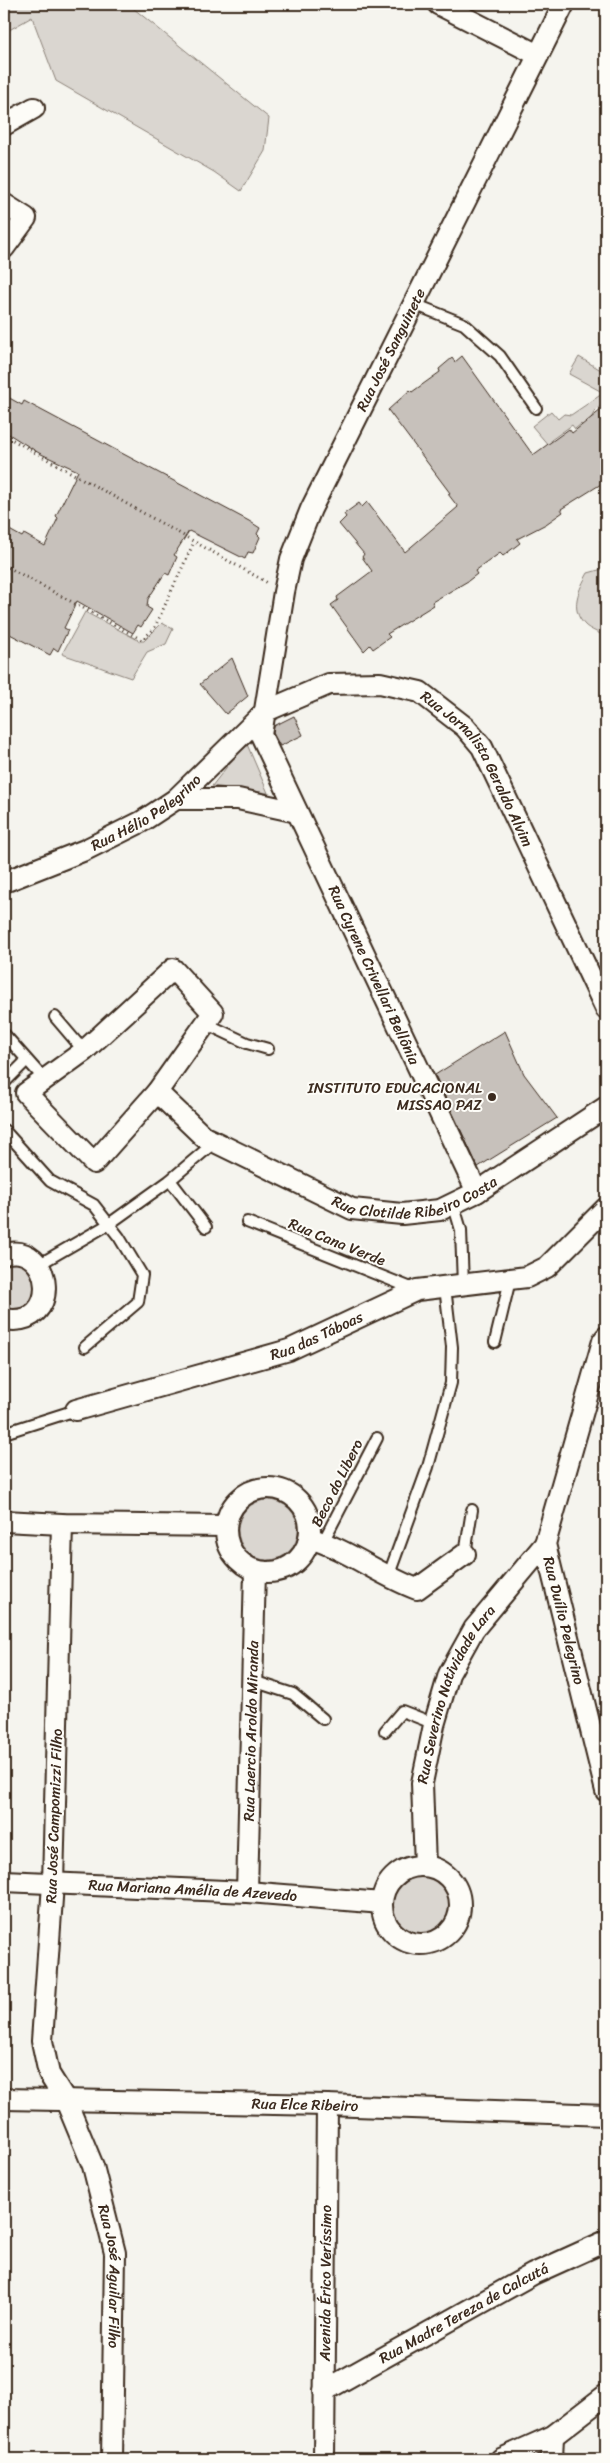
<svg xmlns="http://www.w3.org/2000/svg" width="610" height="2463" viewBox="0 0 610 2463" font-family="Sriracha,sans-serif">
  <rect width="100%" height="100%" fill="#f5f4ee"/>
  <filter id="ink" filterUnits="userSpaceOnUse"><feTurbulence type="fractalNoise" baseFrequency=".02" numOctaves="2"/><feDisplacementMap in="SourceGraphic" scale="10" xChannelSelector="R" yChannelSelector="G"/><feConvolveMatrix kernelMatrix="1 2 1 2 8 2 1 2 1" color-interpolation-filters="sRGB"/></filter>
  <g filter="url(#ink)">
    <path fill="#dad6d0" stroke="#8a8077" d="M4,4H128L269,118L265,151L241,191L214,172L56,81L32,17L4,33Z
      M579,357L606,373V386L602,392L569,374Z
      M602,394L606,400L595,411L590,420L606,437L602,442L606,447L604,452L581,424L575,429L572,425L551,440L553,444L549,446L532,426L551,411L558,419L564,414L571,415Z
      M606,568V637C600,633 590,630 585,625C569,609 579,589 588,573Z
      M85,612L140,641H144L162,623L173,629L166,644L147,652L131,678L62,654Z
      M246,742L268,793L212,786Z
      M4,1261L26,1263L39,1285L28,1309L4,1312Z
      M238 1530a30 30 0 1 1 60 0a30 30 0 1 1-60 0Z
      M393 1905a29 29 0 1 1 58 0a29 29 0 1 1-58 0Z"/>
    <path fill="#c7c1bb" stroke="#3b2a1e" d="M462,356L533,455L569,429L572,433L606,406V481L561,509L563,512L546,524L517,539L520,543L503,556L500,553L475,571L477,574L468,581L432,602L434,605L387,634L390,637L373,649L370,645L364,651L331,605L338,600L337,597L372,571L362,557L364,554L339,524L346,517L344,514L359,503L362,507L367,502L405,552L458,507L448,494L450,493L388,410L410,390L412,392L440,372L439,369L452,358L455,362Z
      M4,395L22,405L24,401L249,521L260,528L257,534L260,537L253,553L248,552L245,559L189,531L174,555L177,557L169,575L165,573L148,599L147,607L152,610L141,627L138,625L133,633L77,601L64,628L68,630L58,651L54,648L50,655L4,631V527L22,537L24,534L45,546L58,518L56,516L78,471L39,453L4,431Z
      M232,658L248,696L226,714L200,684Z
      M294,716L303,735L280,746L273,733L274,726Z
      M505,1031L524,1074L557,1118L478,1167L435,1075Z"/>
    <g fill="none" stroke-linecap="round" stroke-linejoin="round">
      <g stroke="#3b2a1e" stroke-width="14">
        <path id="service" d="M414,304L464,324L500,356L536,408
          M55,1017L84,1051
          M207,1024L247,1043L268,1049
          M4,1037L5,1035L44,1079
          M6,1081L27,1060
          M4,1130L50,1181L94,1205L119,1237L142,1275L138,1302L85,1347
          M170,1180L206,1227
          M453,1203L461,1230L463,1285
          M247,1222L416,1290
          M38,1265L109,1224L169,1181L215,1142
          M495,1342L510,1280
          M4,1433L76,1410
          M323,1542L377,1438
          M465,1554L472,1510
          M388,1577L428,1467L451,1383L452,1347L445,1287
          M253,1681L293,1694L323,1719
          M385,1731L402,1711L435,1724"/>
      </g>
      <g stroke="#3b2a1e" stroke-width="24">
        <g id="minor">
          <path d="M438,4L538,55"/>
          <path d="M4,125L34,108"/>
          <path d="M4,204L26,218L4,248"/>
          <path d="M176,799H238L297,812"/>
          <path id="s1" d="M4,882L85,850L141,822L176,799L266,711L329,684L380,683L420,692L465,727L482,747L606,1009"/>
          <path d="M173,969L213,1013L157,1092L94,1163L26,1093L84,1051Z"/>
          <path id="s2" d="M157,1092L204,1137L215,1142L352,1209L402,1214L440,1210L477,1192L606,1107"/>
          <path id="s3" d="M477,1192L261,735L284,592L291,559L311,509L564,4"/>
          <path d="M4,1254C54,1240 63,1330 4,1319"/>
          <path id="s4" d="M606,1337L603,1341L545,1544L606,1791"/>
          <path id="s5" d="M76,1410L289,1350L417,1290L527,1277L547,1267L606,1208"/>
          <circle cx="268" cy="1530" r="42"/>
          <path d="M4,1521L62,1524L225,1526"/>
          <path id="s6" d="M62,1524L53,1884L42,2041L49,2074L66,2101L93,2166L115,2253L112,2459"/>
          <path d="M309,1538C347,1549 379,1575 417,1589L465,1554"/>
          <circle cx="421" cy="1905" r="39"/>
          <path id="s7" d="M425,1866L422,1783L434,1725L449,1674L474,1629L545,1544"/>
          <path id="s8" d="M4,1881L247,1892L382,1903"/>
          <path id="s9" d="M247,1892L255,1570"/>
          <path id="s10" d="M4,2099L327,2105L606,2115"/>
          <path id="s11" d="M324,2391L533,2274L606,2241"/>
          <path id="s12" d="M324,2459L327,2105"/>
          <path d="M501,2459L553,2436L606,2395"/>
          <path d="M552,2459L553,2436"/>
        </g>
      </g>
      <path stroke="#3b2a1e" stroke-width="3" stroke-dasharray="1 4" stroke-linecap="butt" d="M4,435L268,583
        M4,565L142,640L154,629L194,542"/>
      <use href="#service" stroke="#fdfcf7" stroke-width="10"/>
      <use href="#minor" stroke="#fdfcf7" stroke-width="20"/>
    </g>
  </g>
  <circle fill="#3b2a1e" stroke="#fdfcf7" stroke-width="2" cx="492" cy="1097" r="5"/>
  <g text-anchor="middle" stroke-width="4" stroke-linejoin="round" paint-order="stroke">
    <g font-size="15" fill="#3b2a1e" stroke="#fdfcf7">
      <text dy="5" stroke="none"><textPath href="#s3" startOffset="916">Rua José Sanguinete</textPath></text>
      <text dy="5" stroke="none"><textPath href="#s1" startOffset="576">Rua Jornalista Geraldo Alvim</textPath></text>
      <text dy="5" stroke="none"><textPath href="#s1" startOffset="159">Rua Hélio Pelegrino</textPath></text>
      <text transform="translate(374 975) rotate(65)" y="5">Rua Cyrene Crivellari Bellônia</text>
      <text dy="5" stroke="none"><textPath href="#s2" startOffset="295">Rua Clotilde Ribeiro Costa</textPath></text>
      <text transform="translate(337 1242) rotate(22)" y="5">Rua Cana Verde</text>
      <text dy="5" stroke="none"><textPath href="#s5" startOffset="252">Rua das Táboas</textPath></text>
      <text transform="translate(337 1483) rotate(-63)" y="5">Beco do Libero</text>
      <text dy="5" stroke="none"><textPath href="#s4" startOffset="295">Rua Duílio Pelegrino</textPath></text>
      <text dy="5" stroke="none"><textPath href="#s7" startOffset="179">Rua Severino Natividade Lara</textPath></text>
      <text dy="5" stroke="none"><textPath href="#s9" startOffset="161">Rua Laercio Aroldo Miranda</textPath></text>
      <text transform="translate(54 1816) rotate(-88)" y="5">Rua José Campomizzi Filho</text>
      <text dy="5" stroke="none"><textPath href="#s8" startOffset="189">Rua Mariana Amélia de Azevedo</textPath></text>
      <text dy="5" stroke="none"><textPath href="#s10" startOffset="301">Rua Elce Ribeiro</textPath></text>
      <text dy="5" stroke="none"><textPath href="#s6" startOffset="766">Rua José Aguilar Filho</textPath></text>
      <text dy="5" stroke="none"><textPath href="#s12" startOffset="176">Avenida Érico Veríssimo</textPath></text>
      <text dy="5" stroke="none"><textPath href="#s11" startOffset="160">Rua Madre Tereza de Calcutá</textPath></text>
    </g>
    <g font-size="15" fill="#3b2a1e" stroke="#fdfcf7" text-anchor="end">
      <text x="482" y="1093">INSTITUTO EDUCACIONAL<tspan x="482" dy="17">MISSAO PAZ</tspan></text>
    </g>
  </g>
  <rect width="610" height="2463" fill="none" stroke="#fdfcf7" stroke-width="20"/>
  <rect x="10" y="10" width="590" height="2443" fill="none" stroke="#3b2a1e" stroke-width="2" filter="url(#ink)"/>
</svg>
